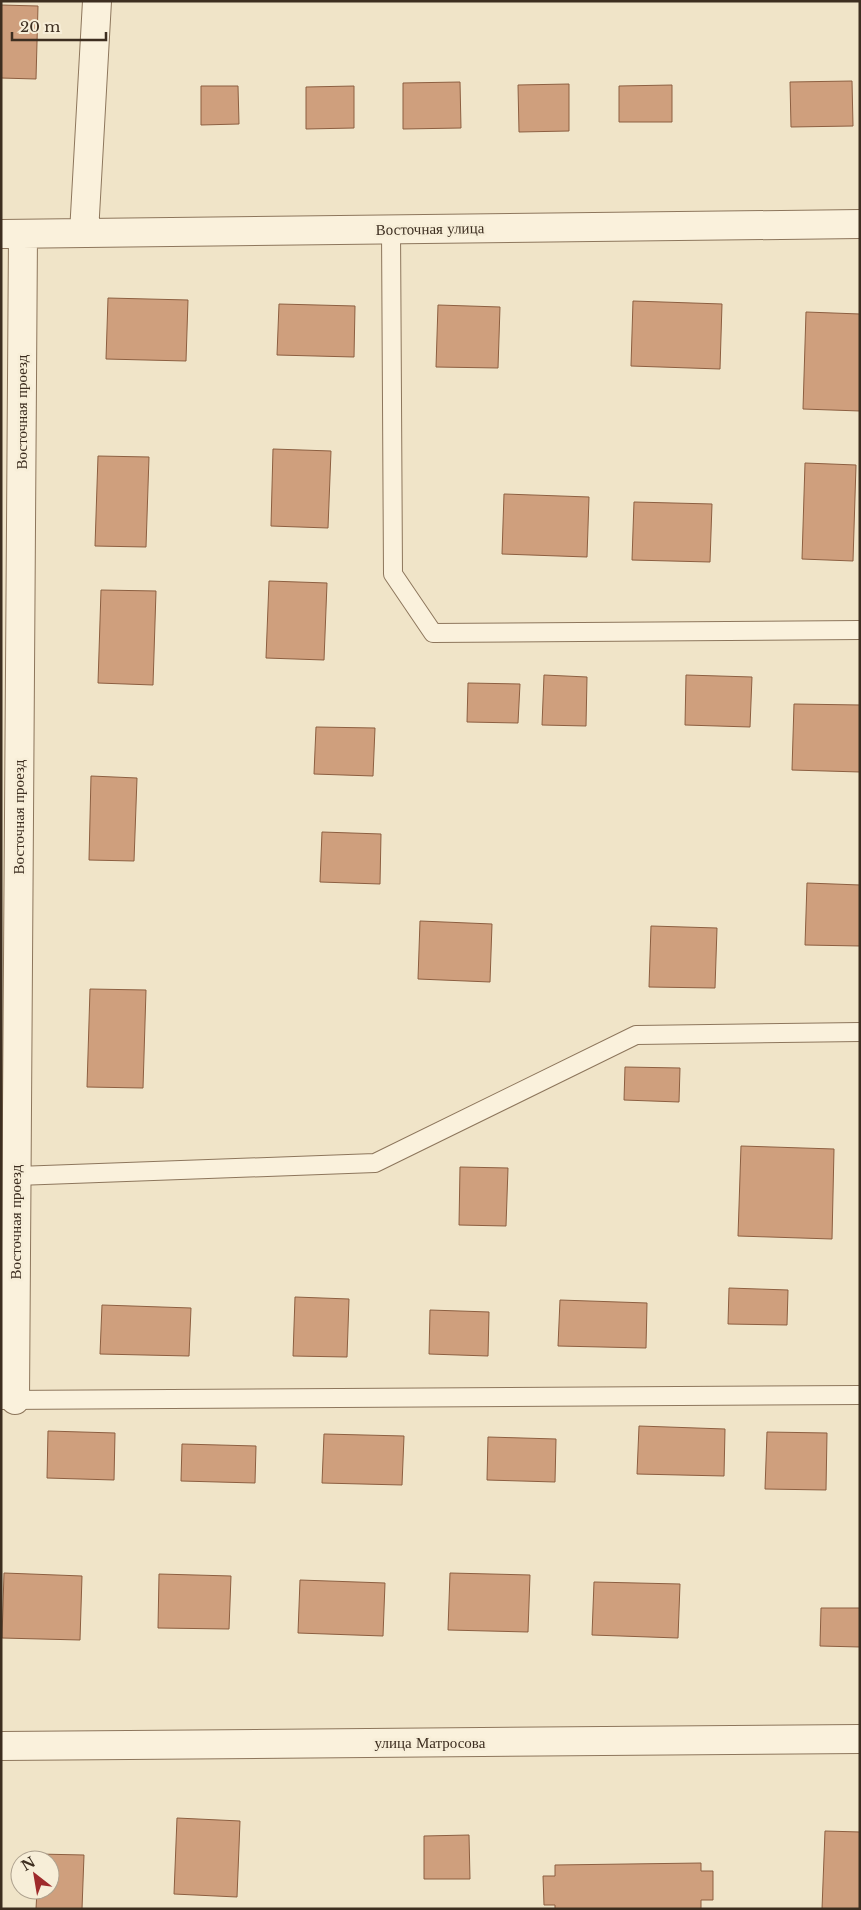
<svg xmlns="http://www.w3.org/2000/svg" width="861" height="1910" viewBox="0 0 861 1910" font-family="'Libre Baskerville',serif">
  <rect width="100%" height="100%" fill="#f0e4c8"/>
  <path fill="#cf9f7d" stroke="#8d5f41" d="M1,5L38,6L36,79L1,78Z
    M852,81L853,126L791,127L790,82Z
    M460,82L461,128L403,129V83Z
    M569,84V131L519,132L518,85Z
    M672,85V122H619V86Z
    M201,86H238L239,124L201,125Z
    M354,86V128L306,129V87Z
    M108,298L188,300L186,361L106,359Z
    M633,301L722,304L720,369L631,366Z
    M279,304L355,306L354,357L277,355Z
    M438,305L500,307L498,368L436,367Z
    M806,312L860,314V411L803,409Z
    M273,449L331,451L328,528L271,526Z
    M98,456L149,457L146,547L95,546Z
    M805,463L856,465L853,561L802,559Z
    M504,494L589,497L587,557L502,554Z
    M634,502L712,504L710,562L632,560Z
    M269,581L327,583L324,660L266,658Z
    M101,590L156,591L153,685L98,683Z
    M544,675L587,677L586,726L542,725Z
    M686,675L752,677L750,727L685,725Z
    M468,683L520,684L518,723L467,722Z
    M794,704L860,705V772L792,770Z
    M316,727L375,728L373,776L314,774Z
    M91,776L137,778L134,861L89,860Z
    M322,832L381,834L380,884L320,882Z
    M807,883L860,885V946L805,945Z
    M420,921L492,924L490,982L418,979Z
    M651,926L717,928L715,988L649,987Z
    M90,989L146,990L143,1088L87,1087Z
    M625,1067L680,1068L679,1102L624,1100Z
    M741,1146L834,1149L832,1239L738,1236Z
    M460,1167L508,1168L506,1226L459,1225Z
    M729,1288L788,1290L787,1325L728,1324Z
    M295,1297L349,1299L347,1357L293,1356Z
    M560,1300L647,1303L646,1348L558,1346Z
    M102,1305L191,1308L189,1356L100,1354Z
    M430,1310L489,1312L488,1356L429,1354Z
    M639,1426L725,1429L724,1476L637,1474Z
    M48,1431L115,1433L114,1480L47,1478Z
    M767,1432L827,1433L826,1490L765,1489Z
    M324,1434L404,1436L402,1485L322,1483Z
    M488,1437L556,1439L555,1482L487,1480Z
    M182,1444L256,1446L255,1483L181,1481Z
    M4,1573L82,1576L80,1640L2,1638Z
    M450,1573L530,1575L528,1632L448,1630Z
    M159,1574L231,1576L229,1629L158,1628Z
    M300,1580L385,1583L383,1636L298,1633Z
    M594,1582L680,1584L678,1638L592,1635Z
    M821,1608H860V1647L820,1646Z
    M177,1818L240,1821L237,1897L174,1894Z
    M825,1831L860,1832V1909H822Z
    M469,1835L470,1879H424V1836Z
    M38,1854L84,1855L82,1909H36L37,1890H50V1860H38Z
    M701,1863V1871H713V1900H701V1909H555V1905H544L543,1876H555V1865Z"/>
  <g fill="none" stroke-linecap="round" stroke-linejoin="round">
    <g stroke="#8d765c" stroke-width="20">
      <path id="service" d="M391,229L393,574L433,633L860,630
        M17,1176L375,1163L636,1035L860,1032
        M1,1400L860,1395"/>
    </g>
    <g stroke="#8d765c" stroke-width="30">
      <path id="minor" d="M84,233L97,1
        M1,234L860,224
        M15,1400L23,234
        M1,1746L860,1739"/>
    </g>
    <use href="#service" stroke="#faf1dc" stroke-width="18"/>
    <use href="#minor" stroke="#faf1dc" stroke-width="28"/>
  </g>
  <g text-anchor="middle" stroke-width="5" stroke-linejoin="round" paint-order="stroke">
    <g font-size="15" fill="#3d2e20" stroke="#f7eed8">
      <text transform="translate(430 229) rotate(-1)" y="5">Восточная улица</text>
      <text transform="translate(22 412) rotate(-90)" y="5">Восточная проезд</text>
      <text transform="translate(19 817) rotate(-90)" y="5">Восточная проезд</text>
      <text transform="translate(16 1222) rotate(-90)" y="5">Восточная проезд</text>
      <text x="430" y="1748">улица Матросова</text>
    </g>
  </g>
  <rect width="861" height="1910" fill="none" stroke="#3d2e20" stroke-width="5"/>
  <g transform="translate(35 1875) rotate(329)"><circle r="24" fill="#f7eed8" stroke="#ada18e"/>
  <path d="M0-4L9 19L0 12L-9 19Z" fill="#9e2a2b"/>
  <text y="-8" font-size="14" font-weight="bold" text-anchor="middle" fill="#3d2e20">N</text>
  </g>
  <path d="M12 32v8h94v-8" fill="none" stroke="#3d2e20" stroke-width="2.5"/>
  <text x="20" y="32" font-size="15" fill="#3d2e20" stroke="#f7eed8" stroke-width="4" paint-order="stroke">20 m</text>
</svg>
